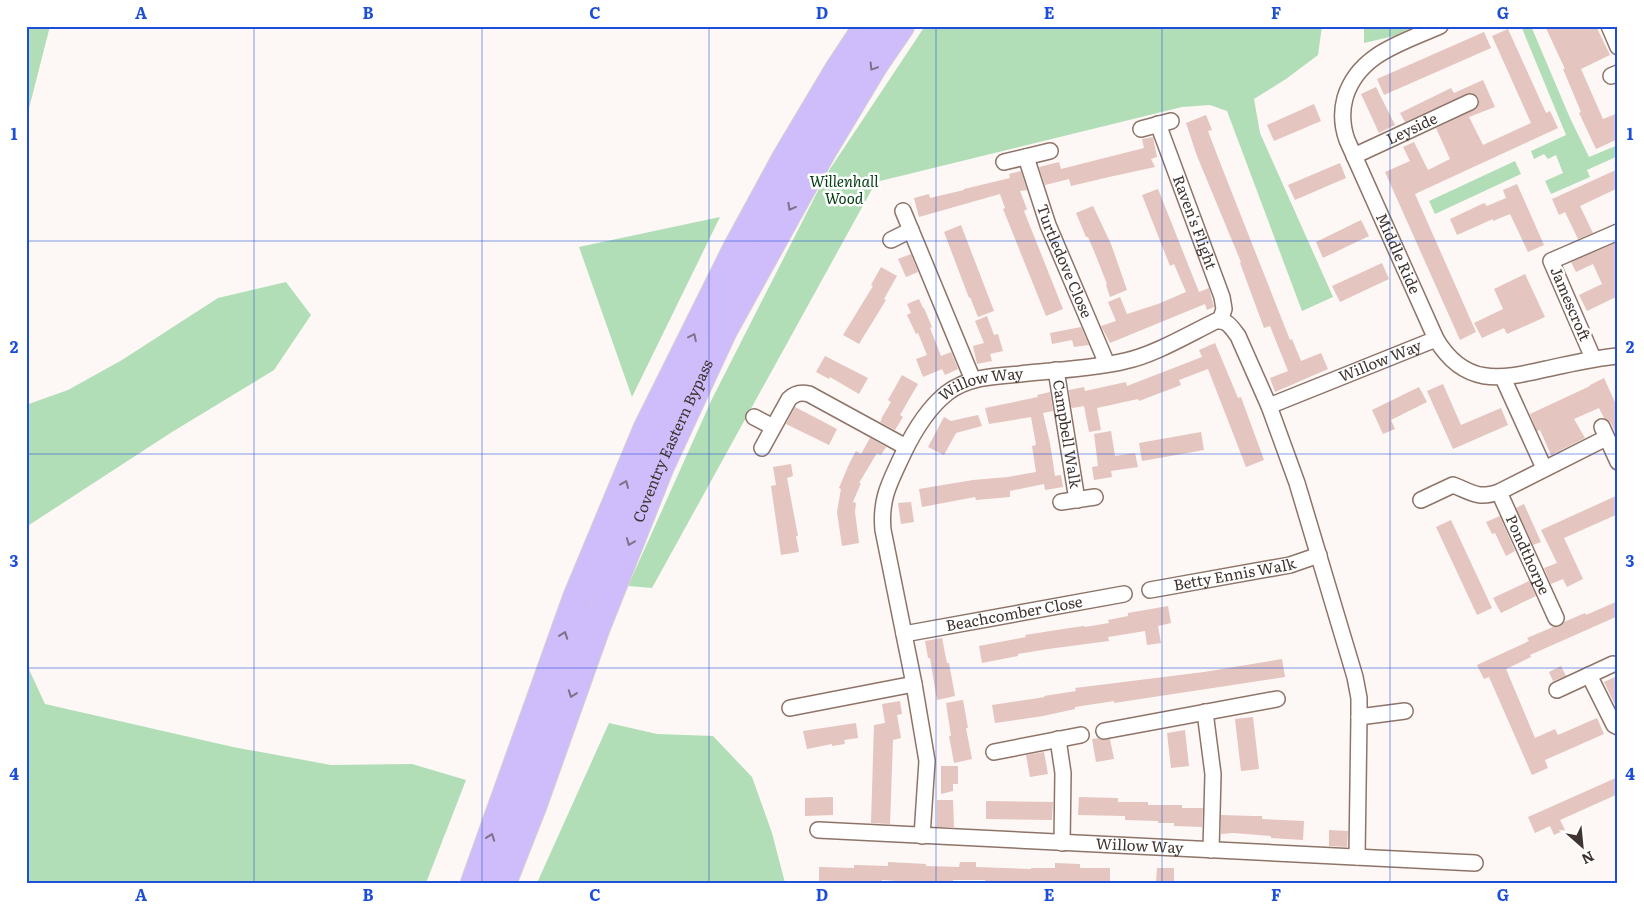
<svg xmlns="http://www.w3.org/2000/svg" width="1644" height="909" viewBox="0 0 1644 909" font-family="Literata,serif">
  <rect width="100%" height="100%" fill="#fdf7f5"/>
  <path fill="#b1deb6" d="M26,26H50L26,120Z
    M925,26H1322L1318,55L1286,79L1254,99L1260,133L1333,297L1302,311L1227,111L1210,105L1182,107L876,182L652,588L628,586L712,399L826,175Z
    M1364,26H1415L1394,36L1364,43Z
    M1521,26H1531L1570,118L1589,157L1618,145V156L1587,170L1590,177L1551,194L1545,181L1563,173L1556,155L1548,159L1544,154L1534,159L1531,151L1566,135Z
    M1515,161L1521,174L1435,214L1429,201Z
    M720,217L632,397L579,247Z
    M286,282L311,315L274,370L172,432L26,527V405L68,390L122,360L218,298Z
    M26,663L45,704L233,747L331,765L412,764L466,780L426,883H26Z
    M609,723L657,734L713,736L752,777L772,833L785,883H537Z"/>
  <path fill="#e4c5bf" d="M1545,26H1596L1610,55L1581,69L1603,119L1618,113V139L1596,149L1579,113L1581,112L1563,69H1565Z
    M1508,29L1546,113L1550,111L1558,128L1415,194L1476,332L1460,340L1385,172L1410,161L1403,147L1414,142L1428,170L1450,159L1436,128L1474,110L1479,103V99L1476,95L1471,93L1466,94L1405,122L1400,113L1451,88L1454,93L1483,80L1495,107L1469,117L1483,145L1531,123L1492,36Z
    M1484,32L1491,48L1384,95L1377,79Z
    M1376,87L1395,125L1379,133L1361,94Z
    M1314,104L1321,121L1274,141L1267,125Z
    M1206,115L1212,130L1208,131L1219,160L1290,340L1292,339L1301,361L1321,353L1328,369L1275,392L1270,378L1288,371L1270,326L1264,328L1240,263L1241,262L1197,156L1186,123Z
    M1153,137L1157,157L1151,159L1155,167L1109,177L1071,186L1069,179L1045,185L1039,167L1059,162L1061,169L1144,148L1142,139Z
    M1340,163L1346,178L1295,200L1288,185Z
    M1618,169V188L1580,206L1593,233L1578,239L1565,212L1559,215L1552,199Z
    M1021,171L1027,190L1020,191L1027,209L1024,211L1063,309L1046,316L1003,209L1005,208L1000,194L919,217L914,198L929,194L930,198L964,190V189L1010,178L1009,174Z
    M1517,184L1544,245L1528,252L1510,214L1493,221V219L1457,235L1450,219L1484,203L1487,206L1506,198L1503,190Z
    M1158,189L1199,292L1209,288L1214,307L1207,310L1205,304L1110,343L1101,326L1116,321L1108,302L1120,297L1127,314L1158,304L1186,292L1174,264L1170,266L1142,195Z
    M1093,206L1111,244L1127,290L1110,297L1106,285L1107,284L1094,251L1088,237H1086L1076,213Z
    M1361,220L1369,236L1323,258L1316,242Z
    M961,225L994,311L978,317L970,297L969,298L944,232Z
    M1618,242V296L1587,311L1579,295L1602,284L1593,264L1576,272L1571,262Z
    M911,254L918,272L906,277L898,259Z
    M1382,263L1389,279L1340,302L1332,286Z
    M881,267L897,276L884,299L886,300L859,344L843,335L873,286L871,285Z
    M1525,274L1545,317L1507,334L1504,328L1482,338L1474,323L1503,309L1494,289Z
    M919,299L923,308H924L932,327L930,328L941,356L951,352L958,369L945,375L942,369L923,377L916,359L927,355L918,333L916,334L907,315L911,313L907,304Z
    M987,316L994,335L998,334L1003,351L990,354L992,361L977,364L973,346L984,343L975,321Z
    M1081,327L1089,345L1074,347L1072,340L1052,344L1050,333Z
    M1215,343L1238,398L1241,397L1264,460L1246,467L1208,369L1179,380L1181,385L1139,401L1138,399L1097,408L1101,430L1089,432L1084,406L1073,408L1071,407L1069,390L1084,387L1085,391L1126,382L1127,386L1202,357L1199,350Z
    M825,356L868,378L859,394L830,377L829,379L816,372Z
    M902,375L918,384L900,415L903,417L895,430L880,422L882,419H881L891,402L888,400Z
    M1604,378L1618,409V439L1611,423L1604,418L1599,408L1574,419L1585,438L1551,455L1540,430L1537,431L1530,414L1590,386V385Z
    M1443,384L1461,425L1501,408L1508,425L1453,449L1427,391Z
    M1419,387L1427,402L1391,420L1395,429L1383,434L1372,410Z
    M1050,392L1053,411L1043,413L1050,443L1055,476L1061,475L1063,487L1045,490L1044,484L1010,491V497L976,500L975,497L922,507L919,489L973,480L1008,477L1036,472L1032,446L1036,445L1031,417L989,424L985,408L1038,397L1037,395Z
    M795,407L837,429L829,445L786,424Z
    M978,415L982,426L956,433L944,455L928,447L944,417L951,421Z
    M1111,431L1115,456L1135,453L1138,467L1111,471L1112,477L1094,480L1092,467L1098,466L1094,434Z
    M1201,432L1204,450L1142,461L1139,443Z
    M870,438L886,447L881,455L877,453L859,483H861L853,502L856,503L855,512L859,543L842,546L837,512L841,489L839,488L849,464L856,451L861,454Z
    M791,464L793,476L787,478L798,536H796L799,552L781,555L771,486L776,485L773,467Z
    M1618,495V514L1564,538L1583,579L1567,587L1563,579L1551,584L1544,568L1557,563L1541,530Z
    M911,502L914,522L901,524L898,503Z
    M1524,504L1541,542L1533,545L1516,508Z
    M1500,516L1515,551L1506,556L1495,533L1492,534L1486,522Z
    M1451,520L1492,608L1477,615L1436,527Z
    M1529,581L1536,596L1501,613L1493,598Z
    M1618,601V616L1530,655L1531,657L1506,669L1535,738L1555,729L1558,735L1597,718L1604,734L1545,760L1548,768L1532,775L1489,677L1484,679L1477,665L1529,641L1527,638L1553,627H1559L1564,622L1585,613L1586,615Z
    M1168,606L1171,623L1158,626L1161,643L1147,645L1145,631L1108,637L1109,641L1048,649L1018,654V656L982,663L979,646L1026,637L1025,635L1063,629L1084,626L1085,627L1109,623L1108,620L1128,616V613Z
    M942,638L947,663H949L955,696L937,700L930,658H928L925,641Z
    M1282,659L1285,677L1114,703V701L1075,707V709L1043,716L995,723L992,705L1045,697L1044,696L1076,691L1075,688L1204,672Z
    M1561,666L1566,676L1553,681L1549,672Z
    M1615,677L1618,684V711L1604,682Z
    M963,700L968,728H966L972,759L954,763L949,736H951L946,703Z
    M900,701L902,714L897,715L901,738L893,740L890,824L871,823L874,725L885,723L882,704Z
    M1253,717L1259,769L1241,771L1235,719Z
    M856,723L858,738L844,740L845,744L832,746V744L807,749L803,731Z
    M1185,730L1189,766L1171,768L1167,733Z
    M1098,738L1101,740L1110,739L1114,759L1096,762L1092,739Z
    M1044,752L1048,774L1030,777L1026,755Z
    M941,766H958V784H953V791L941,794Z
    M1618,777V794L1560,820L1565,830L1554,835L1550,826L1535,833L1528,817Z
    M833,797V815L805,816V798Z
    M1079,797L1118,798V802H1148V805H1182V808H1203L1202,827L1174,826V823H1158V821L1125,820V816L1078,815Z
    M937,800H953L954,827H937Z
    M986,801L1053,802L1052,820L986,819Z
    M1221,815L1253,816H1262V819L1304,821L1303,840L1271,838V836L1233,833L1221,834Z
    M1329,830L1348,831L1347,847L1329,846Z
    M888,862L926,864V866L959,867L960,862H976V867L1031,869V868H1055V863L1080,864V868H1110V883H985V880H953V883H922L882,880V883H819V867L854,868V865L888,866Z
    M1157,868H1174V883H1156Z"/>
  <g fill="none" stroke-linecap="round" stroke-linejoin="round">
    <g stroke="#8e7468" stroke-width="18">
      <g id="street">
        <path id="s1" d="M1440,26C1402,43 1358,54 1345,98C1341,113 1342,126 1347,140L1436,339C1464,386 1499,380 1546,369C1570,364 1593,358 1618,356"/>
        <path d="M1609,26L1618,47"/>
        <path d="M1611,76L1618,73"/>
        <path id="s2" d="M1158,124L1222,297L1224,309L1220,321"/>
        <path d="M1141,129L1171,121"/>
        <path id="s3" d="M1354,156L1470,102"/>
        <path id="s4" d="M1026,157L1048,225L1107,364"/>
        <path d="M1004,162L1050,151"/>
        <path d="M903,211L973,380"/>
        <path d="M891,240L911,230"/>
        <path d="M1593,358L1551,261L1618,232"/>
        <path id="s5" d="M1056,370L1077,500"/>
        <path d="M1503,378L1544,468"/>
        <path id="s6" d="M1269,406L1436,339"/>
        <path d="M754,417L773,427"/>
        <path d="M1602,427L1618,462"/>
        <path d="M762,448L789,399C795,393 801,392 809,394L906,447"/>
        <path id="s7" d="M1499,492L1556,618"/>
        <path d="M1421,500L1453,485C1473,493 1478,499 1499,492L1606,438"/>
        <path d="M1061,502L1095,497"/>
        <path id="s8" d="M1150,590L1290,565L1319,555"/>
        <path id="s9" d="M904,634L1124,594"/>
        <path d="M1589,675L1614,725L1618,727"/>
        <path d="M1557,690L1613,664"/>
        <path d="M790,708L914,684"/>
        <path d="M1205,712L1213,774L1211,850"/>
        <path d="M1359,717L1405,711"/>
        <path d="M1104,731L1277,699"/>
        <path d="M1058,739L1063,773L1062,843"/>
        <path d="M994,752L1081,735"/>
        <path id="s10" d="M818,830L1475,863"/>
        <path id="s11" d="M922,836L927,761L914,684L883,530C880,498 890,482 903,454C913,433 928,408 947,393C968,377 995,376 1020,374C1053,370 1093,369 1125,361C1154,355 1189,334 1216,321C1227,319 1232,328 1238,336L1269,406L1297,483L1355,677L1359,698V717L1357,857"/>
      </g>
    </g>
    <g stroke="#d5d2d1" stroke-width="30">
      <g id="highway">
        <path d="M475,883L577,598L647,430L736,251L786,159L839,70L868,26"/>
        <path id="s12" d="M502,883L533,804L596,627L660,466L723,330L823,149L874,64L900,26"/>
      </g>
    </g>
    <use href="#street" stroke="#fff" stroke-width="15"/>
    <use href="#highway" stroke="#cfbcfb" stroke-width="28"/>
  </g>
  <defs><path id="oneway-chevron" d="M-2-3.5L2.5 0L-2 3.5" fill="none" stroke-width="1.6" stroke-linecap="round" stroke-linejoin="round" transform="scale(1.25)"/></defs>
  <g stroke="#80718b">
    <use href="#oneway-chevron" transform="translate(873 67) rotate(122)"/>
    <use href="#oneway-chevron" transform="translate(791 207) rotate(119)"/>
    <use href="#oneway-chevron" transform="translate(693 337) rotate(-64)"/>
    <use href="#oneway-chevron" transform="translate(625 484) rotate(-67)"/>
    <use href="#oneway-chevron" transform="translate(630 542) rotate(112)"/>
    <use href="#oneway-chevron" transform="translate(564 635) rotate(-70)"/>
    <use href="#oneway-chevron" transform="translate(572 694) rotate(110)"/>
    <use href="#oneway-chevron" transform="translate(491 837) rotate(-70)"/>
  </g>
  <path fill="none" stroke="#1d4ed8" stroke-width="1" stroke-opacity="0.55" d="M254,26V883M482,26V883M709,26V883M936,26V883M1162,26V883M1390,26V883M26,241H1618M26,454H1618M26,668H1618"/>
  <g text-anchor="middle" stroke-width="5" stroke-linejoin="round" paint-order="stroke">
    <g font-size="15" fill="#3f342f" stroke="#fff">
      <text dy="5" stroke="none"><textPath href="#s3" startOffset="64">Leyside</textPath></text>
      <text dy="5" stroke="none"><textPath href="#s2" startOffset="105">Raven's Flight</textPath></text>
      <text dy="5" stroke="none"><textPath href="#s1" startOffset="291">Middle Ride</textPath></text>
      <text dy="5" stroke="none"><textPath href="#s4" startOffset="111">Turtledove Close</textPath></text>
      <text transform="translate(1570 304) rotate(67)" y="5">Jamescroft</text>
      <text dy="5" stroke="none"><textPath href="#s6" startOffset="120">Willow Way</textPath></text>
      <text dy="5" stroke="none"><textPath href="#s11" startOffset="502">Willow Way</textPath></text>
      <text dy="5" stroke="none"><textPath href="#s5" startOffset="65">Campbell Walk</textPath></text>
      <text dy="5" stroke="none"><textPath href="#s12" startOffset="474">Coventry Eastern Bypass</textPath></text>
      <text dy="5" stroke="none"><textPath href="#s7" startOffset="69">Pondthorpe</textPath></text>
      <text dy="5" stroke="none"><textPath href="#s8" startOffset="86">Betty Ennis Walk</textPath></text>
      <text dy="5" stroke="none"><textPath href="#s9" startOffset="112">Beachcomber Close</textPath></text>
      <text dy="5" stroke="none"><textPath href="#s10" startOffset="322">Willow Way</textPath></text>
    </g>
    <g font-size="15" font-style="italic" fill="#003b11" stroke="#fff">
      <text x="844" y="187">Willenhall<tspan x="844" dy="17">Wood</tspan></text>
    </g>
  </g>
  <rect width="1644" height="909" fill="none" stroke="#ffffff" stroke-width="55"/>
  <g transform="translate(1582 846) rotate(153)" stroke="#ffffff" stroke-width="4" paint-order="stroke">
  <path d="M0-4L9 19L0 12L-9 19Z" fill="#3f342f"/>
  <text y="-8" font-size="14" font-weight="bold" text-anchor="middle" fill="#3f342f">N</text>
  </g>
  <rect x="28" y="28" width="1588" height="854" fill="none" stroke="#1d4ed8" stroke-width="2"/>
  <g font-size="16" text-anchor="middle" font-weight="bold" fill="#1d4ed8">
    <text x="141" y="19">A</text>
    <text x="368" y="19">B</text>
    <text x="595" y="19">C</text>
    <text x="822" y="19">D</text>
    <text x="1049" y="19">E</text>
    <text x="1276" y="19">F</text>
    <text x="1503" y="19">G</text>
    <text x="14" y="140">1</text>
    <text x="1630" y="140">1</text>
    <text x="14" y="353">2</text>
    <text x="1630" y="353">2</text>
    <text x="14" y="567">3</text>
    <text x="1630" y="567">3</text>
    <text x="14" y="780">4</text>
    <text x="1630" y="780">4</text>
    <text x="141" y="901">A</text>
    <text x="368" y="901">B</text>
    <text x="595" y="901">C</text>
    <text x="822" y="901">D</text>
    <text x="1049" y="901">E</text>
    <text x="1276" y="901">F</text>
    <text x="1503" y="901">G</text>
  </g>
</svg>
